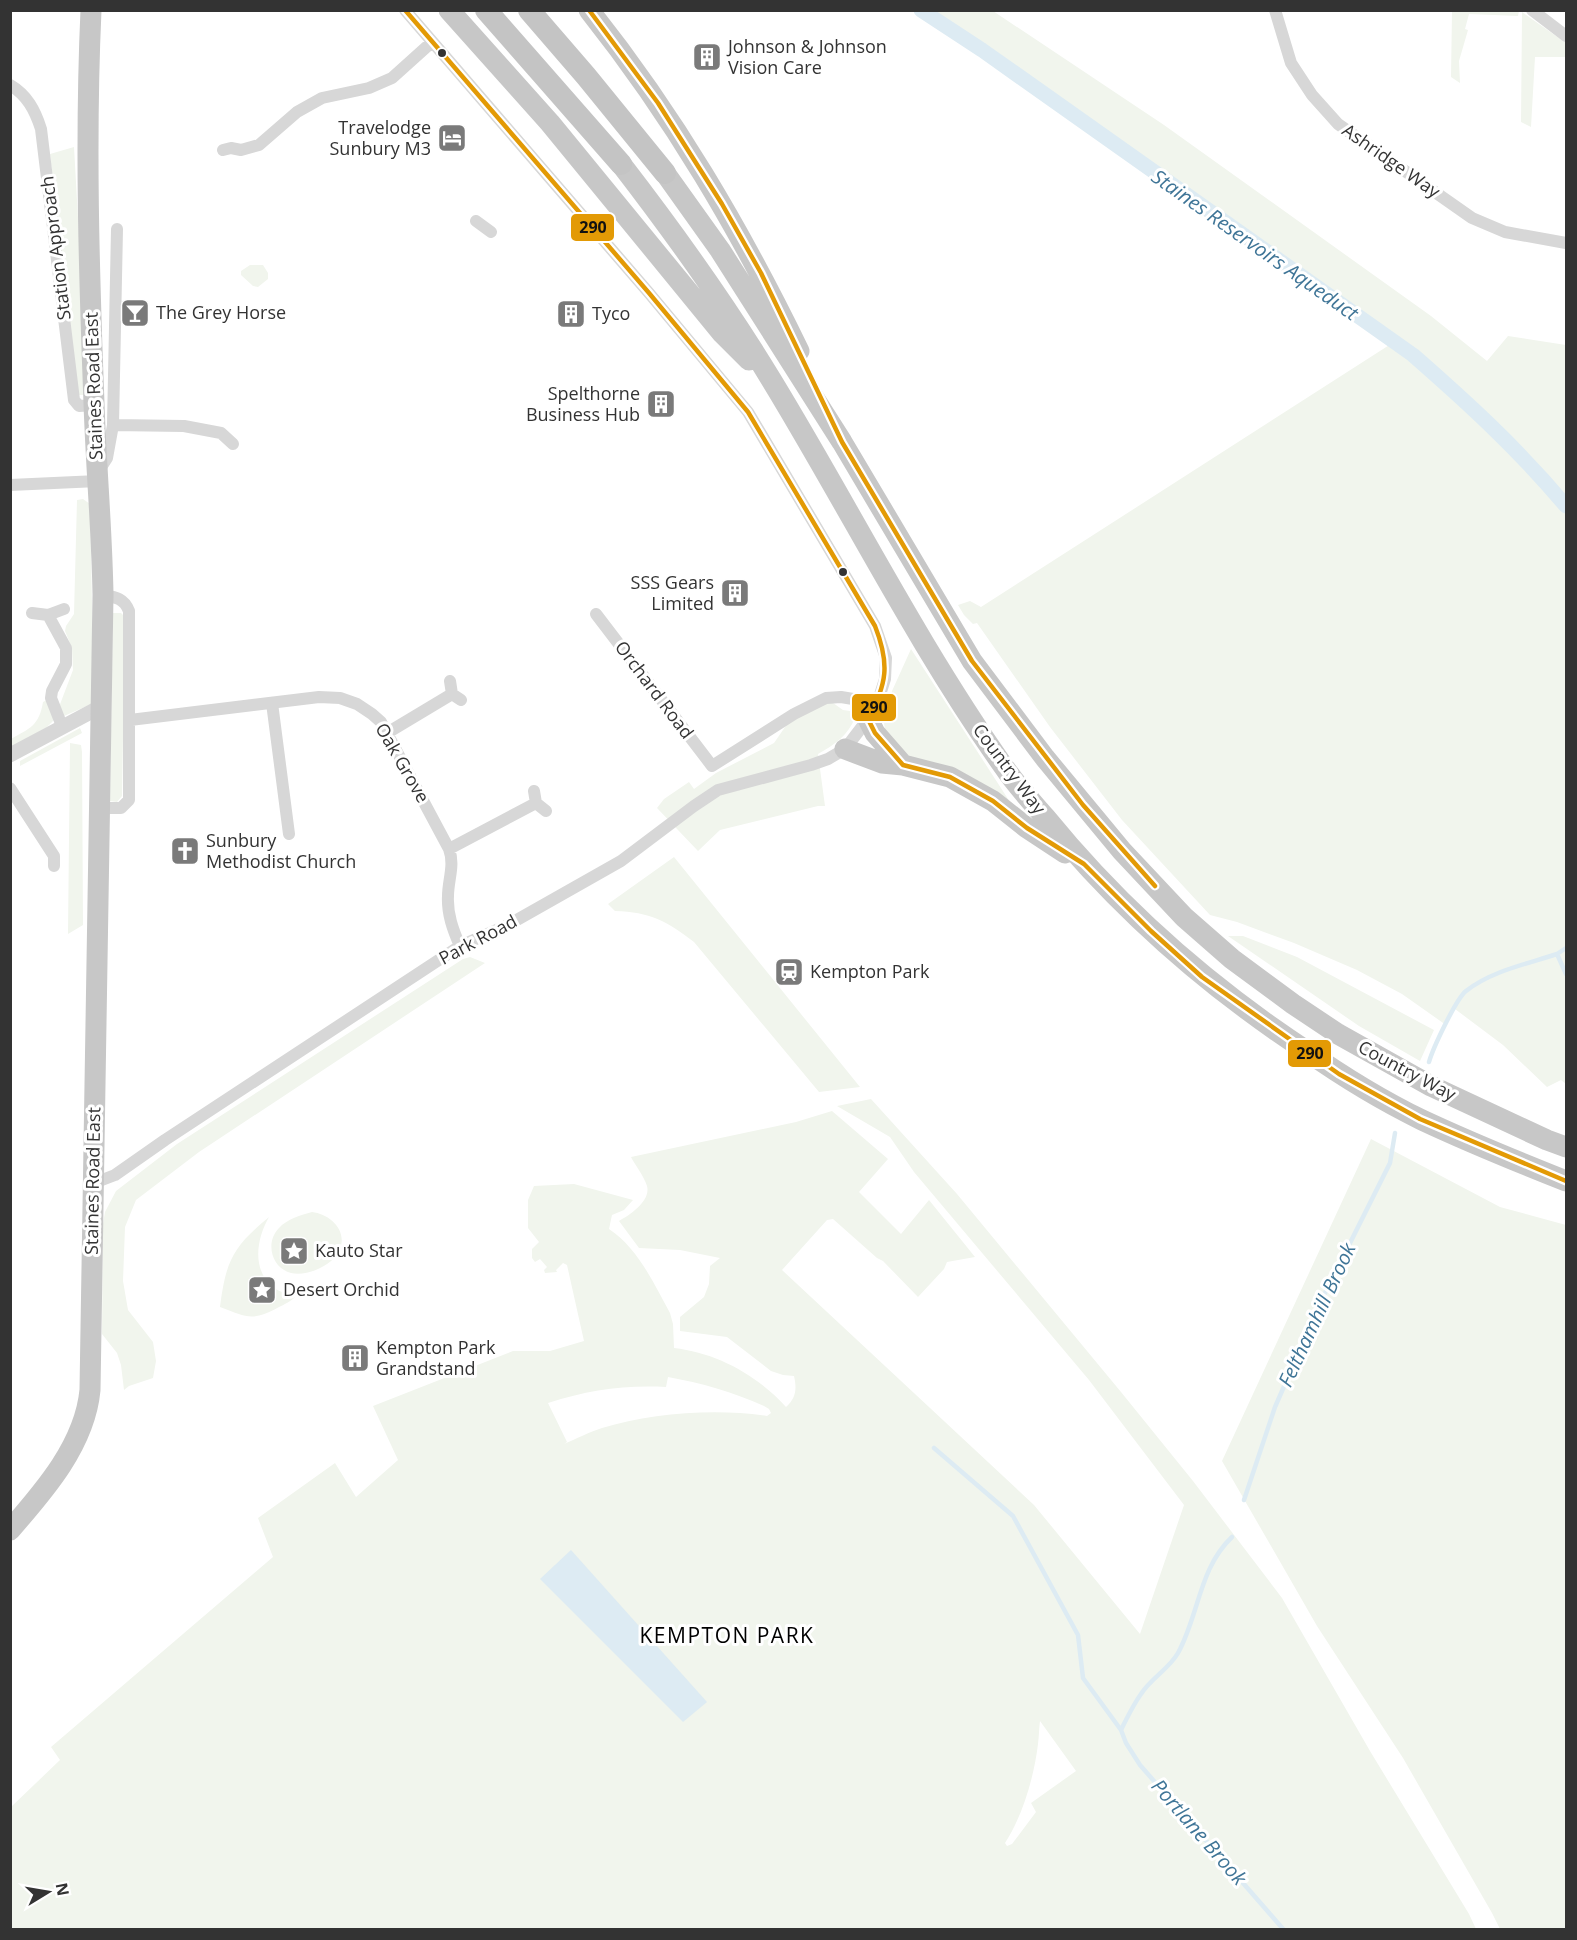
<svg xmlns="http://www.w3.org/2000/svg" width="1577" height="1940" viewBox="0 0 1577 1940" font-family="'Open Sans',sans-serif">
  <rect width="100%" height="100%" fill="#fff"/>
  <path fill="#f1f5ed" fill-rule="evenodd" d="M921,11H993L1164,125L1431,316L1487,361L1508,336L1566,345V1084L1561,1080L1547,1087L1503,1045L1455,1009L1446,1025L1402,994L1357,970L1294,943L1237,922L1210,915L1122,820L1050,727L977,623L973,624L964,615L958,605L970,601L981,607L1394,342L982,50Z
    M1452,11H1519L1518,16L1469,14L1465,29L1468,30L1459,61L1460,83L1451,77Z
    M1522,12L1566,43V57H1535L1531,127L1521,122Z
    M74,147L88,395H77L50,154Z
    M250,265H263L268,273V279L258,287L253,286L241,275V271Z
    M83,499L90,504L94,703L64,716L59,707L73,670L72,648L65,631L66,626L74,614L77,500Z
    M113,613H121L125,617L122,796L117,802L110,801Z
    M911,649L1010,802L905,756L887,738L884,724L892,691Z
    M51,698L54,720L47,727L11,748V739C30,728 39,726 43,702Z
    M826,698L843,710L850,711L855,717C849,735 834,745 818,754L825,806H818L720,830L698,851L657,808L664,799L689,782L694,789L716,773L774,743L794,714Z
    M80,728L82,733L20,766V761Z
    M70,743L81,745L82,752L83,925L68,934Z
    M674,857L860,1087L819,1092L694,942C667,921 650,912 615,911L608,904Z
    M1228,936H1243L1297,957L1434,1030L1420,1061L1359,1026Z
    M470,957L485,963L199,1152L136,1200L125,1227L123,1281L128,1310L153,1342L156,1361L153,1378L129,1386L124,1390L121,1365L117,1353L102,1334L103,1224L105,1212L116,1191L177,1144L463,959Z
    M871,1099L957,1194L1121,1392L1193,1481L1282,1598L1370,1751L1469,1914L1476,1929L11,1930V1807L60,1760L51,1747L273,1557L258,1518L335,1463L356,1497L398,1460L373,1406L513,1351H550L584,1341L567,1265L563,1263L556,1270L557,1272L545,1273L544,1270L547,1267L540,1259L535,1262L532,1258V1249L539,1242L528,1228V1200L534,1186L574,1184L633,1200L624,1210L612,1215L609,1229C638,1248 654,1284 670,1313L673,1324L674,1348C717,1353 757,1375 786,1407C796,1398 797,1389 794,1376L783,1375L771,1371L727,1337L680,1331V1317L704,1297L709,1284L710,1266L720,1258L680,1250L639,1248L619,1221C630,1215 651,1201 647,1186C644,1176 635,1165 631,1157L796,1122L832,1111L888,1159L859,1192L901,1234L929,1200L975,1257L947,1262L944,1269L918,1297L883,1261L877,1258L833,1219L827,1220L782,1270L1034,1505L1140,1634L1184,1505L1089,1380L914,1172L890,1137L837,1106ZM668,1377C701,1383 733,1392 764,1406L769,1409L771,1413L767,1416C716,1408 651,1413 602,1428C589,1432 576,1439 564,1444L567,1442L548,1403C589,1390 623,1385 666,1387ZM1040,1721L1076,1771L1031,1803L1036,1812L1012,1844L1007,1846L1005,1843C1023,1815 1034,1777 1038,1744C1039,1736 1039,1728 1040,1721Z
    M1371,1139L1500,1207L1566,1225V1929H1500L1492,1913L1403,1758L1317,1626L1222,1461Z
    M312,1212C330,1214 349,1231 339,1251C332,1266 306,1277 291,1273C271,1268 265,1242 279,1228C287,1219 301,1215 312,1212Z
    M269,1217C257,1238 251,1269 273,1287C279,1292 288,1294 295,1297C290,1302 285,1304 279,1307C252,1322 247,1317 220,1307C226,1260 233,1247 269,1217Z"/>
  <path fill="#ddebf3" d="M571,1550L707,1702L683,1722L540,1579Z"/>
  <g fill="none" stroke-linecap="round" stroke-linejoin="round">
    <path stroke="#ddebf3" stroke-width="4.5" d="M1557,954L1566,974
      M1429,1062C1433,1048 1456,999 1466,991C1491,971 1527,964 1557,954L1566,948
      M934,1448L1013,1516L1078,1635L1083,1678L1121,1730L1126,1743L1140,1765L1284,1930
      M1244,1500L1275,1407L1325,1293L1390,1163L1395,1133
      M1121,1730C1127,1718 1133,1705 1141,1694C1151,1678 1169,1669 1178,1653C1199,1615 1199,1568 1232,1537"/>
    <path stroke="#ddebf3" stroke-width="15" d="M921,10L982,50L1413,355C1469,404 1518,449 1566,506"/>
    <path stroke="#d7d7d7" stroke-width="12" d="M1275,10L1291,63L1312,95L1338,124L1472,218L1505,232L1566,243
      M1532,10L1566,36
      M10,85C27,95 35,110 41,129L74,400L79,406L94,405
      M223,150L231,148L241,150L259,145L297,112L322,98L369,88L392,78L432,42
      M476,221L491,232
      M113,425L184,426L221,433L233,444
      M98,472L107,458L113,425L117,229
      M10,485L98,481
      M32,613L48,615L64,609
      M596,614L712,766L794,714L826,698L841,697L853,699L874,709
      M48,615L66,648V664L52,691L51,698L62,726
      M450,681L452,694L461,700
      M272,703L289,834
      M130,720L319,697L340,698L357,704L372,714L381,722L449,849C455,865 448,880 448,896C447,914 453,930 460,946
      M387,733L452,694
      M10,788L54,856V866
      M534,791L536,803L546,811
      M100,808H121L129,800V611C124,598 115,597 103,595
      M449,849L536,803
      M94,1183L115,1175L165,1140L460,946L508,925L621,861L694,806L718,790L811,765L828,759L845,749L868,719L878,701L885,679L886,658L875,626L748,412L649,293L405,10"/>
    <path stroke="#d7d7d7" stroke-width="15" d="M10,755L102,706"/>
    <path stroke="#c7c7c7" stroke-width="21" d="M449,10L550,123L722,333L749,360
      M589,10C674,117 739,228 799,351
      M621,164C675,234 726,305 772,381C850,509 917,644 1004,767C1016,785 1031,801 1045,817C1120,909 1206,985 1305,1050C1342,1076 1381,1100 1422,1120C1469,1142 1518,1162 1566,1181
      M665,173L720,250L842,442L972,661L1045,758L1122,851L1184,917L1232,959L1293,1004L1338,1034L1431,1086L1547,1140L1566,1147
      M868,719L875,733L903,765
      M845,749L882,763L903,765L950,777L993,801L1027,828L1065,853
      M10,1530C45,1490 85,1444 90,1390L103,595C102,531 96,467 94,403C89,272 85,141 91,10"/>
    <path stroke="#c4c4c4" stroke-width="22" d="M486,10L621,164
      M529,10L586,76L665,173"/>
    <g stroke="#fff" stroke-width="9">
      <path id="bus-1" d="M405,10L649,293L748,412L875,626C890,664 887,684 868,719L875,733L903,765L950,777L993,801L1027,828L1084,864L1151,931L1202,977L1339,1074L1420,1119L1566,1181
        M589,10L658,103L722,204L761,273L842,442L972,661L1083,805L1155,886"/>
    </g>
    <use href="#bus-1" stroke="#e39a05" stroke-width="4.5"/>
  </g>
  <defs>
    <g id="building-square" transform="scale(1.5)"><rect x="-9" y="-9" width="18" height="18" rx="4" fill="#7a7a7a" stroke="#fff"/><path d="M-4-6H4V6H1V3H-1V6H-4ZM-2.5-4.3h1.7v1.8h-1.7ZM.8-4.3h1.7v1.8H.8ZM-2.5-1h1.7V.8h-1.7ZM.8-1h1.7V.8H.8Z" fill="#fff"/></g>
    <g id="hotel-square" transform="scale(1.5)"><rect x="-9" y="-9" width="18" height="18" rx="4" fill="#7a7a7a" stroke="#fff"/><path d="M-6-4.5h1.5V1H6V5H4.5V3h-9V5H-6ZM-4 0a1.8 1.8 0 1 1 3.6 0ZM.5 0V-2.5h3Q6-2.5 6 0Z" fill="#fff"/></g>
    <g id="bar-square" transform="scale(1.5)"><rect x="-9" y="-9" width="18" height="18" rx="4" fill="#7a7a7a" stroke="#fff"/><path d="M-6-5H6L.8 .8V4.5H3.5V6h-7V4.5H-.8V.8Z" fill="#fff"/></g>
    <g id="church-square" transform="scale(1.5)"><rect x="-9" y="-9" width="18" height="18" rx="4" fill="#7a7a7a" stroke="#fff"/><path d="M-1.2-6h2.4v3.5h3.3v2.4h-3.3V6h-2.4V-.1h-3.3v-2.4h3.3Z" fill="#fff"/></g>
    <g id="station-square" transform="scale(1.5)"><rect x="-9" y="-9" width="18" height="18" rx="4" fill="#7a7a7a" stroke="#fff"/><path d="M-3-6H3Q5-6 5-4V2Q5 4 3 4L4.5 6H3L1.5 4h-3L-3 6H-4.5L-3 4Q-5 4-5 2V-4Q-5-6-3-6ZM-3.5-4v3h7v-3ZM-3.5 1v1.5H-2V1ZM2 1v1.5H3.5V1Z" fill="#fff"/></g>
    <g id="sight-square" transform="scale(1.5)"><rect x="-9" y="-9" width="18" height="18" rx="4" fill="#7a7a7a" stroke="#fff"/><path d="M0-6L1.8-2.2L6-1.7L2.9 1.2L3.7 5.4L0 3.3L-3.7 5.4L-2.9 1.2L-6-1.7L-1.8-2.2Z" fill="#fff"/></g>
  </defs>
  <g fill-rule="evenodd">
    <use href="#building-square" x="707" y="57"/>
    <use href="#hotel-square" x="452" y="138"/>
    <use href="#bar-square" x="135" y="313"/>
    <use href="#building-square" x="571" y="314"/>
    <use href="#building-square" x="661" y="404"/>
    <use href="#building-square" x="735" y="593"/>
    <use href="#church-square" x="185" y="851"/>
    <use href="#station-square" x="789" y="972"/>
    <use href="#sight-square" x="294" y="1251"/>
    <use href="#sight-square" x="262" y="1290"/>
    <use href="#building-square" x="355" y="1358"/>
  </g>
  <g fill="#333" stroke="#fff" stroke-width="2">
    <circle cx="442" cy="53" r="5"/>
    <circle cx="843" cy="572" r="5"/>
  </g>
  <g text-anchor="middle" stroke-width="6" stroke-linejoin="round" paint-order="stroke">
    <g font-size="18" fill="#333" stroke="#fff" text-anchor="start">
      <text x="728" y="53">Johnson &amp; Johnson<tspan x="728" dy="21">Vision Care</tspan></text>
      <text x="431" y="134" text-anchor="end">Travelodge<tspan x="431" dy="21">Sunbury M3</tspan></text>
      <text x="156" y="319">The Grey Horse</text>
      <text x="592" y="320">Tyco</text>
      <text x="640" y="400" text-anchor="end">Spelthorne<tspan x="640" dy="21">Business Hub</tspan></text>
      <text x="714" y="589" text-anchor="end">SSS Gears<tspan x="714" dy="21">Limited</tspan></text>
      <text x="206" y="847">Sunbury<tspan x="206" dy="21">Methodist Church</tspan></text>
      <text x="810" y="978">Kempton Park</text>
      <text x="315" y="1257">Kauto Star</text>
      <text x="283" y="1296">Desert Orchid</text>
      <text x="376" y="1354">Kempton Park<tspan x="376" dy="21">Grandstand</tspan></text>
    </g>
    <g font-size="18" fill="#333" stroke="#fff">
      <text transform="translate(1391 161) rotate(35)" y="6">Ashridge Way</text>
      <text transform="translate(56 248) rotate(-97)" y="6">Station Approach</text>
      <text transform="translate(94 386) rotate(-92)" y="6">Staines Road East</text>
      <text transform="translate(654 690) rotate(53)" y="6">Orchard Road</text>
      <text transform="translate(402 763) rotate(60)" y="6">Oak Grove</text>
      <text transform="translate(1009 769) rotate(53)" y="6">Country Way</text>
      <text transform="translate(478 940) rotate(-28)" y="6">Park Road</text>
      <text transform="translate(1407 1071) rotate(28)" y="6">Country Way</text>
      <text transform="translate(93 1181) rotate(-89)" y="6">Staines Road East</text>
    </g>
    <g font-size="20" font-style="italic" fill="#3f7597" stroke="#fff">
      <text transform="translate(1255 245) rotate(35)" y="7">Staines Reservoirs Aqueduct</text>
      <text transform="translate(1317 1315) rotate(-65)" y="7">Felthamhill Brook</text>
      <text transform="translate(1199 1832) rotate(49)" y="7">Portlane Brook</text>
    </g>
    <g font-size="21" letter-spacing="1.5" fill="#000" stroke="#fff">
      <text x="727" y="1643">KEMPTON PARK</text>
    </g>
  </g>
  <g stroke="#fff" stroke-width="2">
    <rect x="570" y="213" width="45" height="29" rx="6" fill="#e39a05"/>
    <rect x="851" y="693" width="46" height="29" rx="6" fill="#e39a05"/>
    <rect x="1287" y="1039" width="45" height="29" rx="6" fill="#e39a05"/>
  </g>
  <g font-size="16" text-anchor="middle" font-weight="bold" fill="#111">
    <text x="593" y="233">290</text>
    <text x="874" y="713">290</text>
    <text x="1310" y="1059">290</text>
  </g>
  <rect width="1577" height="1940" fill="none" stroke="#333333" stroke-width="24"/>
  <g transform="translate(48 1892) rotate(79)" stroke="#ffffff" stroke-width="4.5" paint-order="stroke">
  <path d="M0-4.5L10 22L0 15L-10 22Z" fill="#333333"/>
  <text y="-9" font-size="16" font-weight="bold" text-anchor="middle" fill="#333333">N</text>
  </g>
</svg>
